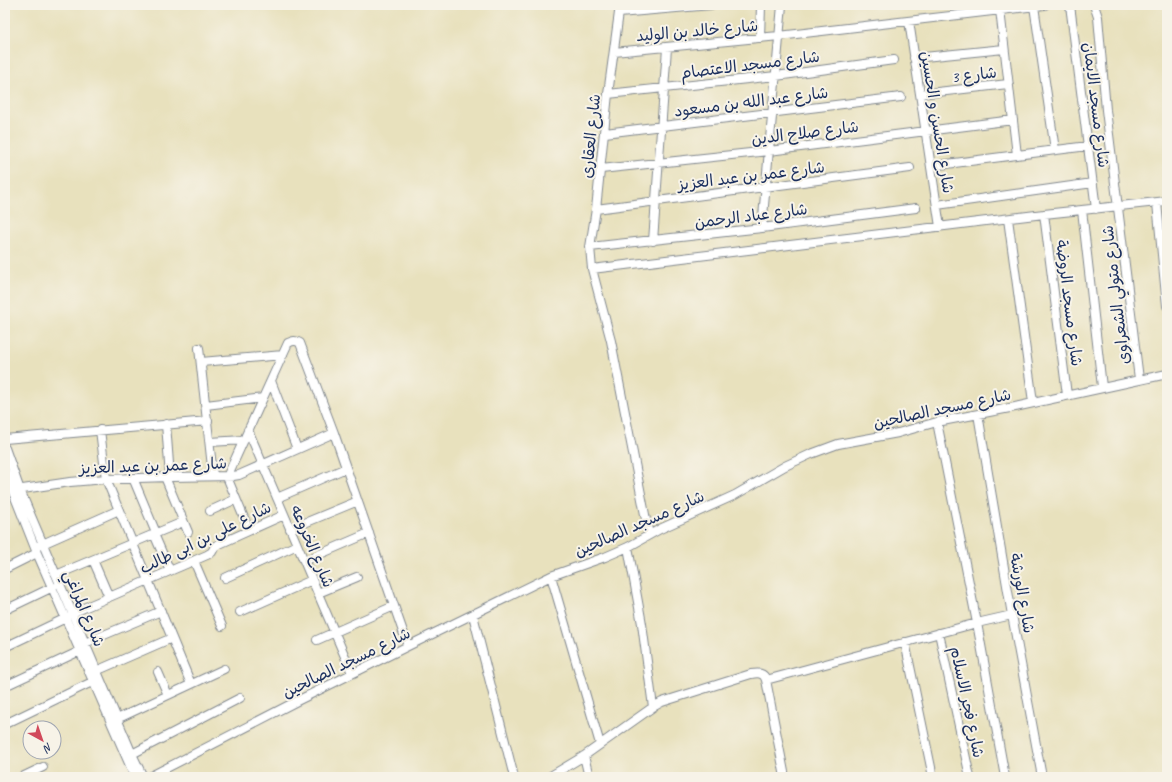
<svg xmlns="http://www.w3.org/2000/svg" width="1172" height="782" viewBox="0 0 1172 782" font-family="Caveat,'Playpen Sans Arabic',sans-serif">
  <rect width="100%" height="100%" fill="#f7f3e8"/>
  <filter id="ink" filterUnits="userSpaceOnUse"><feTurbulence type="fractalNoise" baseFrequency=".025" numOctaves="2"/><feDisplacementMap in="SourceGraphic" scale="8" xChannelSelector="R" yChannelSelector="G"/><feConvolveMatrix kernelMatrix="1 2 1 2 8 2 1 2 1" color-interpolation-filters="sRGB"/></filter>
  <filter id="wash" filterUnits="userSpaceOnUse"><feTurbulence type="fractalNoise" baseFrequency=".012" numOctaves="4" result="noise"/><feDisplacementMap in="SourceGraphic" scale="16" xChannelSelector="R" yChannelSelector="G"/><feGaussianBlur stdDeviation="0.9" result="paint"/><feColorMatrix in="noise" values="0 0 0 0 0 0 0 0 0 0 0 0 0 0 0 0 0 1.4 0 .05"/><feComposite in="paint" operator="in"/></filter>
  <g filter="url(#wash)">
    <rect width="100%" height="100%" fill="#e8e1bd"/>
  </g>
  <g filter="url(#ink)">
    <g fill="none" stroke-linecap="round" stroke-linejoin="round">
      <g stroke="#82888e" stroke-width="10">
        <path id="street" d="M620,5L608,94L596,209L590,247L592,269L611,341L649,535
          M1070,5L1096,209
          M1094,5L1098,17L1106,110L1139,379
          M1034,6L1055,150
          M1000,10L1017,155
          M619,13L711,5
          M909,21L940,227
          M760,38L761,5
          M614,52L779,36L1045,5
          M914,58L1004,49
          M608,94L776,76L894,60
          M920,94L1008,84
          M605,133L901,97
          M931,166L1088,146
          M601,169L769,151L1013,120
          M1157,203L1167,306
          M937,205L1093,183
          M596,209L910,168
          M1082,210L1102,387
          M1044,214L1067,395
          M1008,219L1033,402
          M762,228L782,5
          M653,241L667,48
          M590,247L762,228L916,208
          M592,269L1044,214L1167,201
          M199,348L213,476
          M201,362L283,355
          M271,381L297,449
          M206,405L263,398
          M978,414L1012,615L1042,777
          M937,422L977,623L1005,777
          M166,424L170,477
          M100,430L106,479L191,684
          M248,430L352,673
          M5,439L208,421
          M210,442L244,440
          M5,448L20,490L132,754L143,777
          M5,472L37,553L135,777
          M165,477L188,532
          M133,478L156,533
          M16,490L70,482L106,479L170,477L233,476L239,475L334,433
          M277,498L346,468
          M210,511L236,499
          M290,529L358,501
          M249,530L227,477L288,343C293,341 295,340 300,343L334,433L408,646
          M154,534L170,571
          M38,546L119,510
          M628,547L642,624L653,707
          M93,560L109,597
          M194,561L222,626
          M304,561L369,533
          M5,569L37,553
          M56,575L183,522
          M551,576L600,744
          M225,578L297,545
          M318,593L357,577
          M5,610L53,587
          M240,612L312,580
          M72,613L207,555L212,552L215,546L284,515
          M473,615L514,777
          M939,633L970,777
          M317,640L394,606
          M905,642L933,777
          M85,643L161,611
          M5,647L66,618
          M96,671L172,638
          M158,672L168,695
          M766,680L977,623L1012,615
          M5,686L80,651
          M117,719L224,669
          M5,724L94,681
          M132,754L240,698
          M584,756L589,777
          M22,777L43,767
          M149,777L299,700L408,646L551,576L605,557L628,547L660,529L735,495L785,466L811,454L838,444L898,433L937,422L1015,407L1167,374
          M549,777L584,756L653,707L662,702L751,674C757,673 764,672 766,680L785,777"/>
      </g>
      <use href="#street" stroke="#fff" stroke-width="8"/>
    </g>
  </g>
  <g text-anchor="middle" stroke-width="4" stroke-linejoin="round" paint-order="stroke">
    <g font-size="16" fill="#1b2f5e" stroke="#f7f3e8">
      <text transform="translate(697 30) rotate(-5)" y="6">شارع خالد بن الوليد</text>
      <text transform="translate(750 64) rotate(-7)" y="6">شارع مسجد الاعتصام</text>
      <text transform="translate(974 74) rotate(-7)" y="6">شارع 3</text>
      <text transform="translate(751 101) rotate(-7)" y="6">شارع عبد الله بن مسعود</text>
      <text transform="translate(1097 105) rotate(83)" y="6">شارع مسجد الايمان</text>
      <text transform="translate(938 122) rotate(81)" y="6">شارع الحسن و الحسين</text>
      <text transform="translate(805 132) rotate(-7)" y="6">شارع صلاح الدين</text>
      <text transform="translate(590 136) rotate(-84)" y="6">شارع العقارى</text>
      <text transform="translate(751 175) rotate(-7)" y="6">شارع عمر بن عبد العزيز</text>
      <text transform="translate(751 215) rotate(-7)" y="6">شارع عباد الرحمن</text>
      <text transform="translate(1115 295) rotate(-97)" y="6">شارع متولي الشعراوى</text>
      <text transform="translate(1070 303) rotate(83)" y="6">شارع مسجد الروضة</text>
      <text transform="translate(942 408) rotate(-12)" y="6">شارع مسجد الصالحين</text>
      <text transform="translate(153 465) rotate(-2)" y="6">شارع عمر بن عبد العزيز</text>
      <text transform="translate(639 523) rotate(-24)" y="6">شارع مسجد الصالحين</text>
      <text transform="translate(205 537) rotate(-26)" y="6">شارع على بن ابى طالب</text>
      <text transform="translate(313 546) rotate(67)" y="6">شارع الخروعه</text>
      <text transform="translate(1023 593) rotate(80)" y="6">شارع الورشة</text>
      <text transform="translate(85 608) rotate(67)" y="6">شارع المراغي</text>
      <text transform="translate(346 662) rotate(-26)" y="6">شارع مسجد الصالحين</text>
      <text transform="translate(968 702) rotate(78)" y="6">شارع فجر الاسلام</text>
    </g>
  </g>
  <rect width="1172" height="782" fill="none" stroke="#f7f3e8" stroke-width="20"/>
  <g transform="translate(42 740) rotate(140)"><circle r="19" fill="#f7f3e8" stroke="#9fa5b1"/>
  <path d="M0-3L7 15L0 10L-7 15Z" fill="#d1495b"/>
  <text y="-6" font-size="11" font-weight="bold" text-anchor="middle" fill="#1b2f5e">N</text>
  </g>
</svg>
